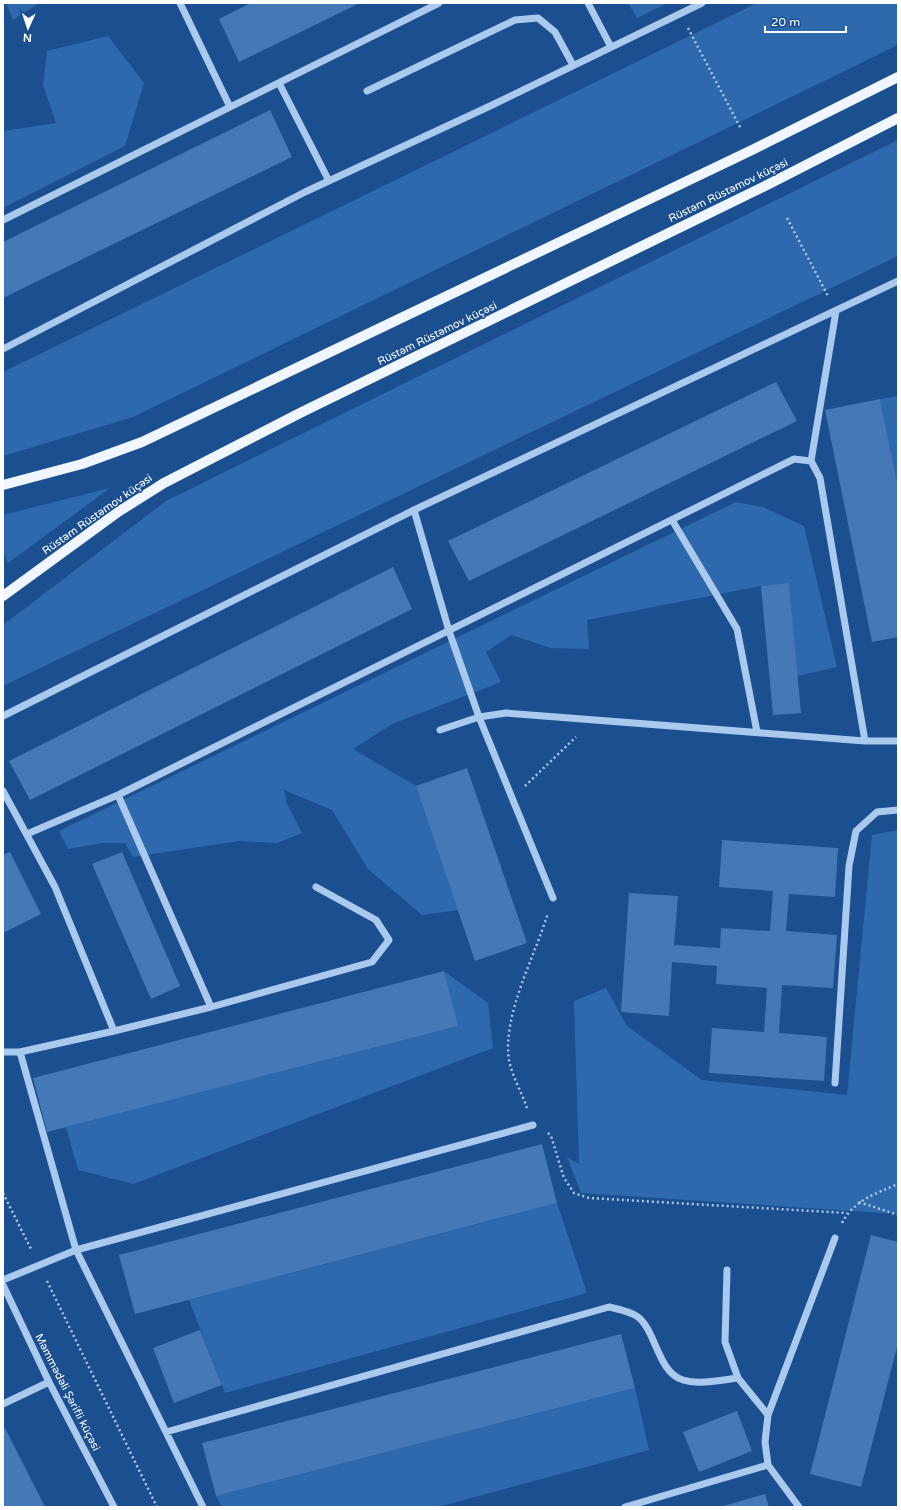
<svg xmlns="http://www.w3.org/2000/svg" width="901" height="1510" viewBox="0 0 901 1510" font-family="'Varela Round',sans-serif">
  <rect width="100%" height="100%" fill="#1b4f8f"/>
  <path fill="#2e69ad" d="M6,3H39L13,20Z
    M628,3H668L637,18Z
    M757,3H898V45L133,417L3,456V372Z
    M108,36L144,83L125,146L3,208V131L56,123L43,85L47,51Z
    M898,140V256L3,686V625L166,501Z
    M898,396V487L880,399Z
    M110,488L8,563L3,551V515Z
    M736,502L763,507L804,526L837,667L797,676L789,584L761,586L587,620L589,649L551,648L511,635L486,652L501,682L392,724L353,749L416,786L458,910L422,915L368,869L332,810L284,790L287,804L302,833L277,843L239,841L133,857L125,843H103L68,849L59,831Z
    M898,830V1214L581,1193L567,1157L579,1164L574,1001L606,988L627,1026L702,1080L847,1095L872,835Z
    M444,971L488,1003L493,1048L133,1184L78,1170L66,1127L457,1026Z
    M557,1203L587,1293L225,1393L189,1300Z
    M635,1388L649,1450L438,1507H222L216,1496Z"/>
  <path fill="#4478b7" d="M251,3H360L239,62L219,19Z
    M270,110L292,157L3,298V242Z
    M776,382L797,421L469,581L448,541Z
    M880,399L898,487V637L872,642L825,410Z
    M393,567L412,609L30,800L9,761Z
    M789,583L801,713L773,715L761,586Z
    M467,768L527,943L475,961L416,786Z
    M722,840L838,848L835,897L789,894L786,931L837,935L833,988L782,985L779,1033L827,1037L824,1081L709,1073L712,1028L764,1032L767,988L716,984L717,966L672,962L669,1016L621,1012L629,893L678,896L674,945L720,948L721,928L770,931L773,891L719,887Z
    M10,852L41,914L3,933V855Z
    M122,852L180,986L151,999L92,864Z
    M444,971L458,1026L47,1132L33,1078Z
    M542,1144L557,1203L135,1314L119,1255Z
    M871,1235L898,1242V1343L861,1487L810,1474Z
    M200,1330L222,1385L174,1403L153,1348Z
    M621,1334L635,1388L216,1496L202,1443Z
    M737,1411L752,1451L699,1472L683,1432Z
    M5,1428L45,1507H3V1429Z
    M765,1494L769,1507H720Z"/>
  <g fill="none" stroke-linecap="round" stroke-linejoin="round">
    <path stroke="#a9c9ee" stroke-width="2.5" stroke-dasharray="2 3" stroke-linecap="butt" d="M688,28L741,129
      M787,218L828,296
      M525,786L576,737
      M527,1108C522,1093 512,1076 509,1060C502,1016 535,956 548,913
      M548,1133L551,1136L564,1178L574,1193L589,1198L847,1213
      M3,1193L31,1249
      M859,1202L898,1215
      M842,1223C854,1200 875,1194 898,1184
      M47,1281L157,1507"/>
    <path stroke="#a9c9ee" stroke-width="7" d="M180,3L230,107
      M588,3L611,47
      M279,83L329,181
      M367,91L515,20L538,18L555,32L573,65
      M3,220L439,3
      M3,349L305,192L488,107L702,3
      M811,461L836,311
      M414,510L449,631L479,717L553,898
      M672,520L737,629L757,732
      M3,716L414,510L898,281
      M440,730L479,717L506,713L865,741H898
      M3,791L55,887L114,1031L211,1007L372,962L389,940L376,920L316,887
      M118,795L211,1007
      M27,834L118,795L794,459L811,461L820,478L865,741
      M3,1052H20L76,1250L203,1507
      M20,1052L114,1031
      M835,1083L849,866L856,831L877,812L898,810
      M727,1270L725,1342L738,1378L768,1415
      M3,1280L76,1250L533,1125
      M3,1285L49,1382L114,1507
      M3,1404L49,1382
      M166,1432L609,1307C618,1309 630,1311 638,1317C656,1331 658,1373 683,1380C699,1385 721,1380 738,1378
      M625,1507L768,1465
      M799,1507L768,1465L765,1442L768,1415L835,1238"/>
    <path stroke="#f0f6ff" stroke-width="10" d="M3,485L82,464L142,442L752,150L898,77
      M3,596L118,512L164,483L302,412L769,184L898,118"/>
  </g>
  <g text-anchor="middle" stroke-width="3" stroke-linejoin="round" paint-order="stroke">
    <g font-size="11" fill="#fff" stroke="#1b4f8f">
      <text transform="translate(728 190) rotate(-26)" y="4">Rüstəm Rüstəmov küçəsi</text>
      <text transform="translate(437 333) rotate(-26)" y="4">Rüstəm Rüstəmov küçəsi</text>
      <text transform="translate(97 514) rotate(-35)" y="4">Rüstəm Rüstəmov küçəsi</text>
      <text transform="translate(68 1392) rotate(63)" y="4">Məmmədəli Şərifli küçəsi</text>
    </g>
  </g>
  <rect width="901" height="1510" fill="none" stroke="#ffffff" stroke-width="8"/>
  <g transform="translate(28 28) rotate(183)" stroke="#1b4f8f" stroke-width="3" paint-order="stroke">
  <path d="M0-3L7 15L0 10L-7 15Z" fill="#ffffff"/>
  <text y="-6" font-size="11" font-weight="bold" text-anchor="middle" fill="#ffffff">N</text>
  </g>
  <path d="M765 26v6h81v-6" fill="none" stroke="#ffffff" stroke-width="2"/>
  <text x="771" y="26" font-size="12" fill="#ffffff" stroke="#1b4f8f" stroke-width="3" paint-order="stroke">20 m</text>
</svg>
